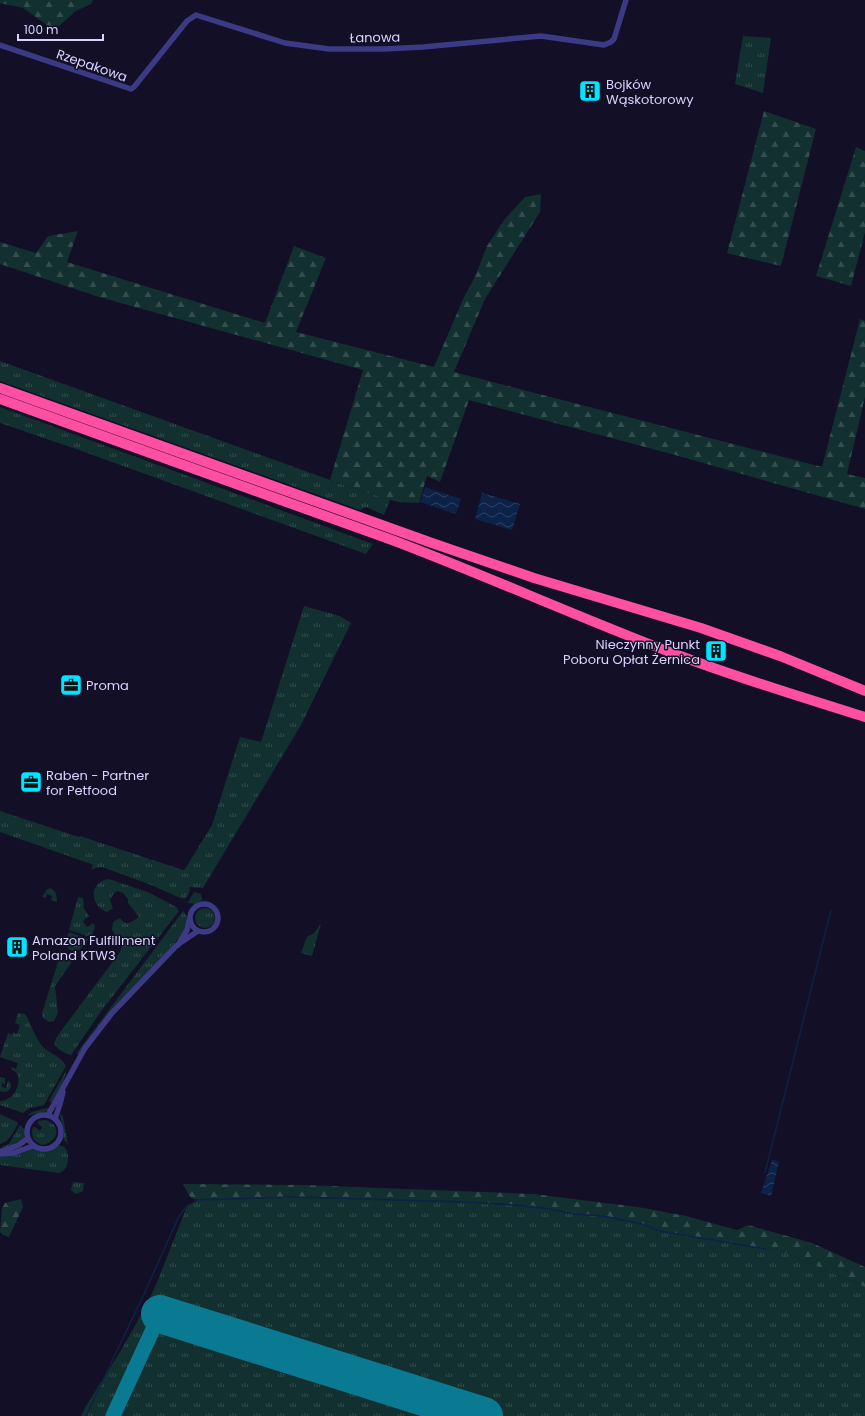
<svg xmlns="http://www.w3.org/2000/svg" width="865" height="1416" viewBox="0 0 865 1416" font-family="Poppins,sans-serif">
  <defs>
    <pattern id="grass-tufts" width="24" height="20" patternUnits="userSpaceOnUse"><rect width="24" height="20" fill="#12302f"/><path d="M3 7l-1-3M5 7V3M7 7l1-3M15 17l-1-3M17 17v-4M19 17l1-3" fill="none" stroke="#344d4e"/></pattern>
    <pattern id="forest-firs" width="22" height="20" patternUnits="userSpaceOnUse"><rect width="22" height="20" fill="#12302f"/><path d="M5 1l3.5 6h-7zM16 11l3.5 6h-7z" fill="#344d4e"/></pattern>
    <pattern id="water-waves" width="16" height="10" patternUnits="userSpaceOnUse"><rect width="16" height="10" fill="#0c2248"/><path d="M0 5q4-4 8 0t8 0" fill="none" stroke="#2f4163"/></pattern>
  </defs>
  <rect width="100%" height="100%" fill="#130f26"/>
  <path fill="url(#grass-tufts)" d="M743,36L771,38L763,93L735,84Z
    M0,361L330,480L390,500L384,515L366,507L360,510L0,381Z
    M0,407L373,544L366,554L79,450L0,423Z
    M304,606L340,616L351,623L301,725L203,888L189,887L190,891L185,899L184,898L183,899L151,885L102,867L95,868L91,870L93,865L91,864L0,832V811L79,837L80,836L183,870L185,869L212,825L240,737L261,742Z
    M109,879L150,893L178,908L177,909L179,911L102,1010L71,1055C64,1053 57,1049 54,1043L58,1035L120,952L122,945L112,930L113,922L120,918C126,927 132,922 139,917L128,903V899L123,893L118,891L114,893L110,900L113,908L107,912C90,906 88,882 109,879Z
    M50,888C56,890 57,896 57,902L51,900L52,896L47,894L46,898L43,897L46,890Z
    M194,892L201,894L202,900L196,904L188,903Z
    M78,897L83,898L84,906L83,907L89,916L83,921L87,927L93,923L95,926L93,933L90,937L69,930Z
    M195 918a10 10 0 1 1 20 0a10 10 0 1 1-20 0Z
    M183,911L188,918V923L183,933L164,955L117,1004L93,1033L80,1053L76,1054Z
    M321,924L312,956L301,953L307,937L314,933Z
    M69,932L86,938L88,940C82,948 78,955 68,949L66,941Z
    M61,957L71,960V963L55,986L58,1013L54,1021L49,1022L43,1018L42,1013L59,959Z
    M18,1013L25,1014L27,1017C32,1027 36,1040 44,1048C51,1054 63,1058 66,1066L44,1105L30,1108L23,1113L0,1105V1101C13,1101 22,1085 17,1073L11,1069L12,1067L16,1069L18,1063L0,1057L8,1033L12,1035L13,1032L17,1034L20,1025L15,1023Z
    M67,1069L64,1080L52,1103L49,1101Z
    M0,1077L5,1078V1084L2,1083V1087L6,1088L8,1080L11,1084V1087C9,1092 5,1093 0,1091Z
    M47,1108L49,1109L47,1111L26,1116L32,1112Z
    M60,1113L63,1117L68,1145L63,1138C66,1129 60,1122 60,1113Z
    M0,1114L17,1122L18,1124C13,1132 10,1141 0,1144Z
    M45,1120C62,1124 59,1142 42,1145C34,1142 30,1135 33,1127H35L40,1131L42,1127L38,1124V1121Z
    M20,1125C38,1138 8,1147 0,1149V1148L9,1144Z
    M59,1145L64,1147C71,1153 69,1171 59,1173L0,1165V1157L21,1154L33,1149L45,1151L51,1150Z
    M73,1182L84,1183L83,1191L76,1194L71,1190Z
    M200,1199H358L530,1205L574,1214L603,1216L624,1220L642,1224L660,1231L751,1247L780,1250L865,1287V1416H81L86,1406L120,1352L146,1306L158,1280L187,1206Z"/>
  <path fill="url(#forest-firs)" d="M0,0H93L91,4L76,11L59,26L51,28L23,8L0,3Z
    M764,111L816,129L781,266L727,253Z
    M856,147L865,151V232L851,286L816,276Z
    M541,194L540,212L485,299L454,372L822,467L860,319L865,321V397L847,474L865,478V509L675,455L469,400L440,482L427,476L419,503L398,502L390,500L330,480L363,370L99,297L0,264V242L36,253L48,236L78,231L67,262L265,323L294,246L326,258L296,332L434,367L464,297L475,277L487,246L504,220L525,197Z
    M183,1184L304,1185L534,1194L638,1207L686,1216L737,1230L748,1225L812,1243L865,1267V1287L780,1250L751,1247L660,1231L642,1224L624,1220L603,1216L574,1214L530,1205L358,1199H206C189,1200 191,1199 183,1184Z
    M21,1199L23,1207L9,1237L3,1235L0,1232L2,1208L5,1203Z"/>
  <path fill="url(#water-waves)" d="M425,487L461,499L456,514L420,502Z
    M482,493L520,504L512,530L475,519Z
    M772,1160L779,1162L771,1196L761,1193Z"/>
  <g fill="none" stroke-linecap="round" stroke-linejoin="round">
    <path stroke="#0c2248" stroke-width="1.5" d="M765,1173L831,910
      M196,1200L293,1197L465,1202L512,1205L550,1209L574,1214L603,1216L642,1224L660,1231L765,1249
      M86,1416L144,1294L179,1216L188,1205"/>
    <path stroke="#0a7a92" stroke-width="15" d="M113,1416L160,1314"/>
    <path stroke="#0a7a92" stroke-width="38" d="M160,1314L484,1416"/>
    <path stroke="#3d3a85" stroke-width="5.5" d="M0,45L131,89L134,87L187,21L196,15L285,43L329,49H384L423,47L541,36L604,45L611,42L614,39L626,0
      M190 918a14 14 0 1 1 28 0a14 14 0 1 1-28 0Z
      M178,945L187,930L189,921
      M27 1132a17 17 0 1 1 34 0a17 17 0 1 1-34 0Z
      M48,1115L85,1048L112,1013L177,945L198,931
      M55,1119L60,1104L63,1092
      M0,1152L19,1145L28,1138
      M0,1154L14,1153L33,1146"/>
    <path stroke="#ff4fa3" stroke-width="10" d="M0,388L432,543L534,578L701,628L780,656L865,691
      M0,399L392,540C487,576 580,618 675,654C738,678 801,697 865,717"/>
  </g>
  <defs>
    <g id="building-square" transform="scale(1.15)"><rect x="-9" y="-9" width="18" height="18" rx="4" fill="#00e5ff" stroke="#130f26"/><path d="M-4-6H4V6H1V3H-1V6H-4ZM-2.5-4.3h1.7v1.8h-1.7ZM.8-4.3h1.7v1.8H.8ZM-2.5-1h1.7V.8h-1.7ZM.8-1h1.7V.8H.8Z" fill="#111"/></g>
    <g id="office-square" transform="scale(1.15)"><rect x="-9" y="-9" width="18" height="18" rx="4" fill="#00e5ff" stroke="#130f26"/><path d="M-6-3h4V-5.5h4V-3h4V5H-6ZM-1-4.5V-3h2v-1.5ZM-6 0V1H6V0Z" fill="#111"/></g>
  </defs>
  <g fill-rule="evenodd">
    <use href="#building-square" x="590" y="91"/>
    <use href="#building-square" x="716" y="651"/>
    <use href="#office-square" x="71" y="685"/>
    <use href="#office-square" x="31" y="782"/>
    <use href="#building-square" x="17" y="947"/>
  </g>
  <g text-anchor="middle" stroke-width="3" stroke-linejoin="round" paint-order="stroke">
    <g font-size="13" fill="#d9d4ff" stroke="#130f26">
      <text transform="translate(375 37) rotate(-1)" y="5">Łanowa</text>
      <text transform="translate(92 65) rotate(19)" y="5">Rzepakowa</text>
    </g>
    <g font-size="13" fill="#d9d4ff" stroke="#130f26" text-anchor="start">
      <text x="606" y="89">Bojków<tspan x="606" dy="15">Wąskotorowy</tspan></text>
      <text x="700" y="649" text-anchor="end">Nieczynny Punkt<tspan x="700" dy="15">Poboru Opłat Żernica</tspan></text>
      <text x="86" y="690">Proma</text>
      <text x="46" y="780">Raben - Partner<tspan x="46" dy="15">for Petfood</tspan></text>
      <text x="32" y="945">Amazon Fulfillment<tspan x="32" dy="15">Poland KTW3</tspan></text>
    </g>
  </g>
  <path d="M18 34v6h85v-6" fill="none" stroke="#d9d4ff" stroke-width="2"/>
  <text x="24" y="34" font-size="12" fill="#d9d4ff" stroke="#130f26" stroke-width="3" paint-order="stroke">100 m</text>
</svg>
